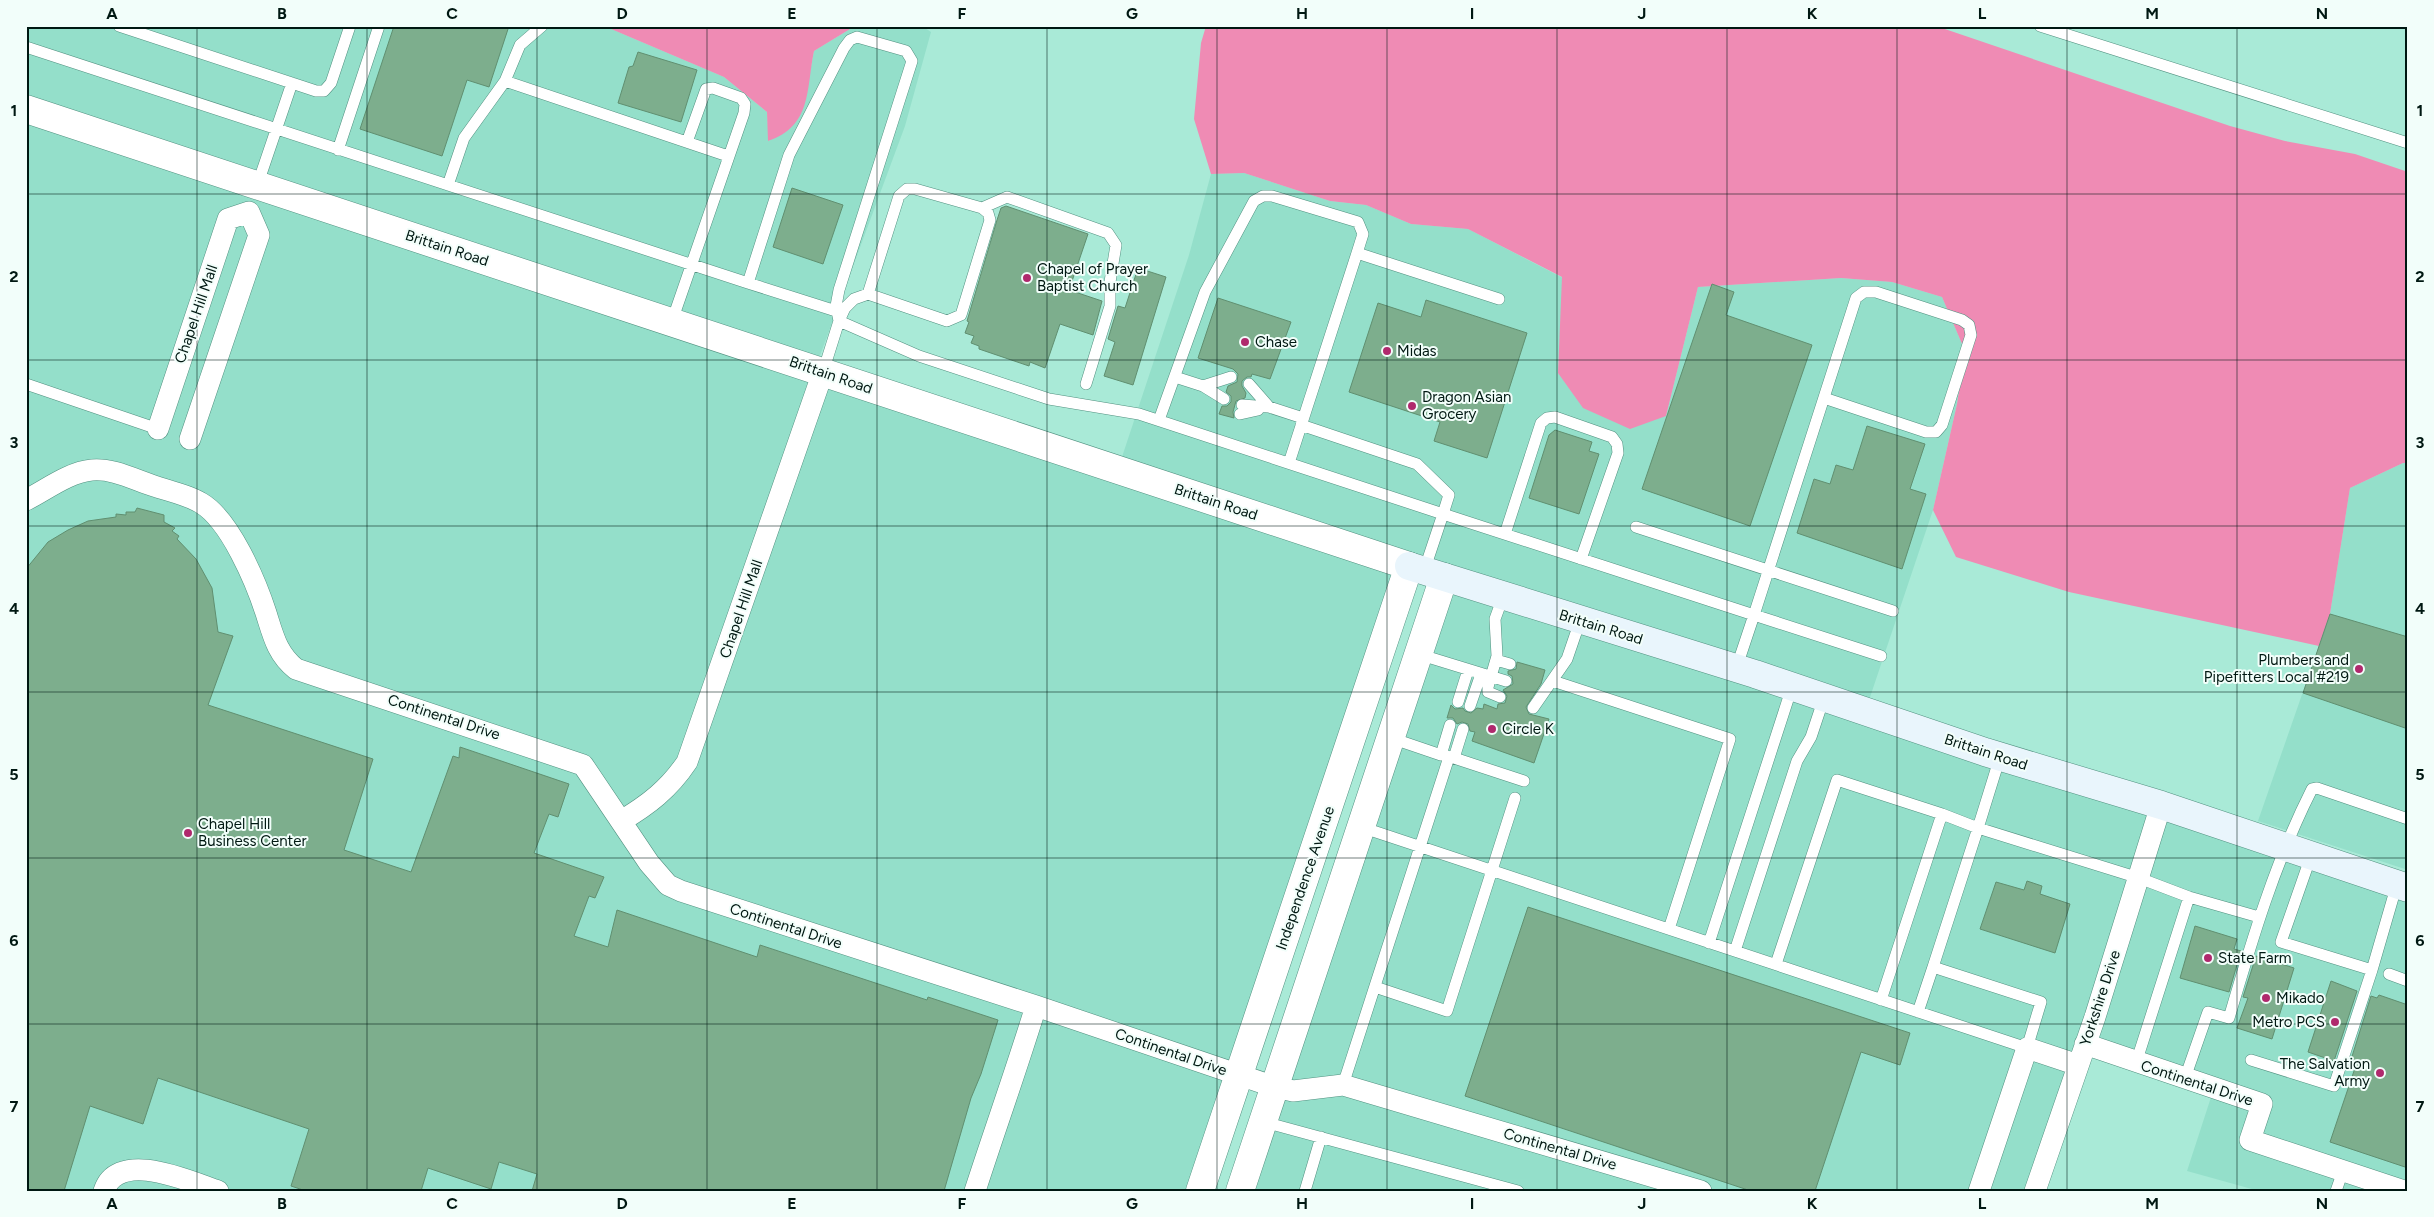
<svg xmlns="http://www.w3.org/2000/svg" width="2434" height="1217" viewBox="0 0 2434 1217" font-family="Figtree,sans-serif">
  <rect width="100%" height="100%" fill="#a9ead7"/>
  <path fill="#94dfca" d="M26,26H604L724,77L767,112L769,141L809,78L814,51L855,26H922L931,32L905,126L815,369L1118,469L1189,255L1211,174L1244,173L1330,201L1366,205L1411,224L1468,229L1563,278L1558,373L1666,416L1698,287L1841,278L1892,282L1942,297L1965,351L1957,404L1933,510L1865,712L2408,888V1191H2259L2187,1171L2214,1088L2085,1044L2035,1191H1240L1444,578L1410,566L1200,1191H26Z
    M2403,463H2408V870L2258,821L2330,614L2350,488Z"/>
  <path fill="#ef8bb4" d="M604,26H855L814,51C806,90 812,126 768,141L767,112L724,77Z
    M1206,26H1936L2230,126L2285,141L2355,154L2408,172V463H2403L2350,488L2330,614L2319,646L2069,592L1956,557L1933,510L1957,404L1965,351L1942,297L1892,282L1841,278L1698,287L1666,416L1630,429L1583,408L1558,373L1562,277L1468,229L1411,224L1366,205L1330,201L1244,173L1211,174L1194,119L1201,43Z"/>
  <path fill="#7dae8d" stroke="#608f70" d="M394,26H509L489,87L467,80L442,156L360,129Z
    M638,52L697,70L681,122L618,103L629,67L633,66Z
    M792,188L843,205L823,264L773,247Z
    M1006,206L1088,234L1069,290L1102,301L1093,335L1060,324L1045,368L1030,362L1029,366L979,349V346L971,343L974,336L965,333L969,322L967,321L997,220L1001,208Z
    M1138,268L1166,277L1133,385L1104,376L1115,342L1108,339L1118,306L1125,308Z
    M1712,284L1734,292L1726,315L1812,345L1750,526L1642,489Z
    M1218,298L1291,322L1270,379L1252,374L1251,377H1247L1242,381V386L1246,393L1245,398L1236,401L1233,412L1234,418L1219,414L1222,406H1227L1231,402V396L1226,392L1228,386L1237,382L1238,374L1233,369L1198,358Z
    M1426,300L1527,333L1487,458L1434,441L1440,422L1349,392L1378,303L1421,317Z
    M1867,426L1925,444L1910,489L1926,494L1902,569L1797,533L1814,479L1830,484L1836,465L1853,470Z
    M1555,430L1592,442L1589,451L1599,454L1579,514L1529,498L1549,435Z
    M137,508L164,515V522L175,528L172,531L179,536L177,539L196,559L212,588L218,632L233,636L208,705L373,759L344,850L411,872L453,756L459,758L460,747L569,784L558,817L549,814L534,853L604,877L595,898L589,896L574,936L608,947L617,910L757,957L760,945L927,1000L928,997L998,1020L981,1074L971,1098L944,1191H532L537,1174L499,1162L491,1189L428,1168L421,1191H306L291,1186L309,1129L158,1078L143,1124L90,1106L64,1191H26V569L48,542L68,530L88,521L116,517V514L126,515V512H135Z
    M2330,614L2408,637V729L2303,693Z
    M1517,662L1545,670L1541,684L1526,707L1529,714L1549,719L1534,763L1472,741L1475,732L1470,731L1468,724L1462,722L1457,724L1453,718H1447L1451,705L1455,709L1463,708L1465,711L1471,713L1477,708L1483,709L1484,704L1497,709L1498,704L1505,703L1507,696L1503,690L1513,684L1512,676L1508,674V671L1516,669Z
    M2027,881L2042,886L2040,894L2070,904L2055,953L1980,929L1996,882L2024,890Z
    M1528,907L1910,1033L1900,1065L1861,1052L1815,1191H1751L1465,1096Z
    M2195,926L2237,939L2234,949L2241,951L2229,992L2180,978Z
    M2256,956L2294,968L2272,1039L2237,1028L2248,998L2243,997Z
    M2331,981L2357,991L2334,1061L2308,1052Z
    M2379,995L2408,1005V1168L2330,1142L2355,1068L2349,1066L2371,996L2377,998Z"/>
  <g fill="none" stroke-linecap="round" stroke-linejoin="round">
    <g stroke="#529180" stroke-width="12">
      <path id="service" d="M119,26L316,91H324L331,83L350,26
        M2040,26L2408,143
        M26,47L748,283
        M505,81L520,45L542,26
        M338,150L379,26
        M448,185L464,138L505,81L728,156
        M257,186L292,83
        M982,208L1007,197L1108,233L1116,245L1110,282V306L1086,384
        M836,311L748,283L789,155L844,48L850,40L857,37L906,51L912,61L839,290L836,306L839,321
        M672,321L744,113L745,104L741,98L713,88L706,89L687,142
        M839,321L845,308L854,299L868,294L947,321L961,315L990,220L988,213L982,208L915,189H907L899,196L868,294
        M823,372L839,321L919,356L1049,399L1139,414L1443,514L1449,495L1417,464L1301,425
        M1175,377L1203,386L1224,399
        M26,384L158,429
        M1249,384L1269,407
        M1203,386L1231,377
        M1824,398L1926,432H1936L1942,425L1971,335L1969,325L1962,320L1876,292H1864L1856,298L1754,615L1881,656
        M1242,405L1269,407L1303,418
        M1240,414L1258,410
        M1159,420L1205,292L1254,201L1263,196H1272L1358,222L1363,234L1357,253
        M1289,463L1357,253L1499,299
        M1636,527L1893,611
        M1505,534L1541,423L1547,418L1555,417L1612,437L1617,444L1618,453L1581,559
        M1424,571L1443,514L1754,615L1736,669
        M1418,654L1506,681
        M1496,660L1510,664
        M1553,681L1730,739L1669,929
        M1500,697L1488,692V687L1497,656L1495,619L1503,597
        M1458,702L1468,670
        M1470,706L1481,674
        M1533,708L1567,659L1580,621
        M1391,738L1441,755L1450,725
        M1447,756L1454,758L1463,729
        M2000,757L1978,828L2139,878L2189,897L2136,1063
        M1454,758L1524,781
        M1361,827L2027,1048L2041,1002L1933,967L1978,828L1942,814
        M2311,856L2281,942L2372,970L2397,884
        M2189,897L2259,917
        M1709,943L1792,687
        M1735,951L1797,761L1811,737L1824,698
        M1776,964L1837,780L1942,814L1881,1000
        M2389,974L2408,981
        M1375,987L1447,1011L1515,798
        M1918,1012L1933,967
        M2251,1060L2334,1086L2372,970
        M2185,1078L2208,1012L2229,1018C2252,940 2275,862 2312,789L2317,788L2408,819
        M1343,1085L1449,757
        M1264,1122L1518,1191
        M1305,1191L1321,1137
        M2336,1191L2343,1171"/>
    </g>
    <g stroke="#529180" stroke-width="22">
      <path id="minor" d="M158,429L228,219L249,212L259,235L190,439
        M26,500C46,490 69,472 92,470C113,468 135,480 154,486C169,491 188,495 201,503C230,520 256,582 266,613C273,635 277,654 296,669L583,765L649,863L668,885L681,891L1036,1006L1275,1087L1293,1091L1343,1085L1701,1191
        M621,821C648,805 669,789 687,762L823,372
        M2085,1044L2262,1104L2250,1140L2404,1191
        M104,1191C118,1148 191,1182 218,1191
        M975,1191C995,1129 1017,1068 1036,1006
        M1979,1191L2027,1048L2078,1065
        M2035,1191L2095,1017L2161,805"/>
    </g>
    <g stroke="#529180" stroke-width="29">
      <path id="tertiary" d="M26,109L1409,566L1200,1191
        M1240,1191L1444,577"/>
    </g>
    <g stroke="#529180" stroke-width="29">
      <path id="secondary" d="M1409,566L1755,674L1985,752L2161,805L2408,888"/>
    </g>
    <use href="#service" stroke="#fff" stroke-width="11"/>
    <use href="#minor" stroke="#fff" stroke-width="21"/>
    <use href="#tertiary" stroke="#fff" stroke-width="28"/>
    <use href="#secondary" stroke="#e9f5fc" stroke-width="28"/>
  </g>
  <path fill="none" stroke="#001812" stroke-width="1" stroke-opacity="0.55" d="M197,26V1191M367,26V1191M537,26V1191M707,26V1191M877,26V1191M1047,26V1191M1217,26V1191M1387,26V1191M1557,26V1191M1727,26V1191M1897,26V1191M2067,26V1191M2237,26V1191M26,194H2408M26,360H2408M26,526H2408M26,692H2408M26,858H2408M26,1024H2408"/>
  <g fill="#b0296d" stroke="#f2fefa" stroke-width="2">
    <circle cx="1027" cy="278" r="5"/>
    <circle cx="1245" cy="342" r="5"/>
    <circle cx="1387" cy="351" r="5"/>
    <circle cx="1412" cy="406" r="5"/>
    <circle cx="2359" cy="669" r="5"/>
    <circle cx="1492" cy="729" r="5"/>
    <circle cx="188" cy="833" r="5"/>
    <circle cx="2208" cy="958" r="5"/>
    <circle cx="2266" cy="998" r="5"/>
    <circle cx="2335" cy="1022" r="5"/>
    <circle cx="2380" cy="1073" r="5"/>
  </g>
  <g text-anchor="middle" stroke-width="4" stroke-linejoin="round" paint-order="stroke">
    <g font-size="15" fill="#001812" stroke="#f2fefa">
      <text transform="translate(447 248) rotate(18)" y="5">Brittain Road</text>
      <text transform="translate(196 314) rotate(-71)" y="5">Chapel Hill Mall</text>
      <text transform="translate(831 375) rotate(19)" y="5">Brittain Road</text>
      <text transform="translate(1216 502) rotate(18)" y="5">Brittain Road</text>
      <text transform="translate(741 609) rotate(-71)" y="5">Chapel Hill Mall</text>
      <text transform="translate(1601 627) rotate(17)" y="5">Brittain Road</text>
      <text transform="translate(444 717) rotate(18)" y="5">Continental Drive</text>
      <text transform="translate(1986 752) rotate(18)" y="5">Brittain Road</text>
      <text transform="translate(1305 878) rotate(-71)" y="5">Independence Avenue</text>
      <text transform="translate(786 926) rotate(18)" y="5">Continental Drive</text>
      <text transform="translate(2100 998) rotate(-72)" y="5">Yorkshire Drive</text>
      <text transform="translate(1171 1052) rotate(19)" y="5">Continental Drive</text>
      <text transform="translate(2197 1083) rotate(18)" y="5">Continental Drive</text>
      <text transform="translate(1560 1149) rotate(16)" y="5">Continental Drive</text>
    </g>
    <g font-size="15" fill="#001812" stroke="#f2fefa" text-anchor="start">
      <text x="1037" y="274">Chapel of Prayer<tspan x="1037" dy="17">Baptist Church</tspan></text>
      <text x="1255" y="347">Chase</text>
      <text x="1397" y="356">Midas</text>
      <text x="1422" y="402">Dragon Asian<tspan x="1422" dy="17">Grocery</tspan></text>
      <text x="2349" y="665" text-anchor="end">Plumbers and<tspan x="2349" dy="17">Pipefitters Local #219</tspan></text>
      <text x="1502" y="734">Circle K</text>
      <text x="198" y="829">Chapel Hill<tspan x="198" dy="17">Business Center</tspan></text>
      <text x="2218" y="963">State Farm</text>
      <text x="2276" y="1003">Mikado</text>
      <text x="2325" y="1027" text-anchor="end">Metro PCS</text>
      <text x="2370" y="1069" text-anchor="end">The Salvation<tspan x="2370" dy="17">Army</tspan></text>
    </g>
  </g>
  <rect width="2434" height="1217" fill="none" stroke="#f2fefa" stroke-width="55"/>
  <rect x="28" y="28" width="2378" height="1162" fill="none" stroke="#001812" stroke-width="2"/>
  <g font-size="16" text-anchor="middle" font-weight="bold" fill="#001812">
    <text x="112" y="19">A</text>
    <text x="282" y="19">B</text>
    <text x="452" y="19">C</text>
    <text x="622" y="19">D</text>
    <text x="792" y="19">E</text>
    <text x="962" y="19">F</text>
    <text x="1132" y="19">G</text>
    <text x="1302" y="19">H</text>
    <text x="1472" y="19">I</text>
    <text x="1642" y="19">J</text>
    <text x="1812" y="19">K</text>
    <text x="1982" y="19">L</text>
    <text x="2152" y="19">M</text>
    <text x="2322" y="19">N</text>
    <text x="14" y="116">1</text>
    <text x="2420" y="116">1</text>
    <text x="14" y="282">2</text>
    <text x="2420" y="282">2</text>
    <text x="14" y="448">3</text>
    <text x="2420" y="448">3</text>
    <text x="14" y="614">4</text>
    <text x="2420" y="614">4</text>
    <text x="14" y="780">5</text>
    <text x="2420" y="780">5</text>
    <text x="14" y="946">6</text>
    <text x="2420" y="946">6</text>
    <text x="14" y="1112">7</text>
    <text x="2420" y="1112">7</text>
    <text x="112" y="1209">A</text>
    <text x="282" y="1209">B</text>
    <text x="452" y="1209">C</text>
    <text x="622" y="1209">D</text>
    <text x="792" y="1209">E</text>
    <text x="962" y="1209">F</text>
    <text x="1132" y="1209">G</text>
    <text x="1302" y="1209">H</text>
    <text x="1472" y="1209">I</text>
    <text x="1642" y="1209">J</text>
    <text x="1812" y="1209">K</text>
    <text x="1982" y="1209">L</text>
    <text x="2152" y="1209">M</text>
    <text x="2322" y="1209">N</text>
  </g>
</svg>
